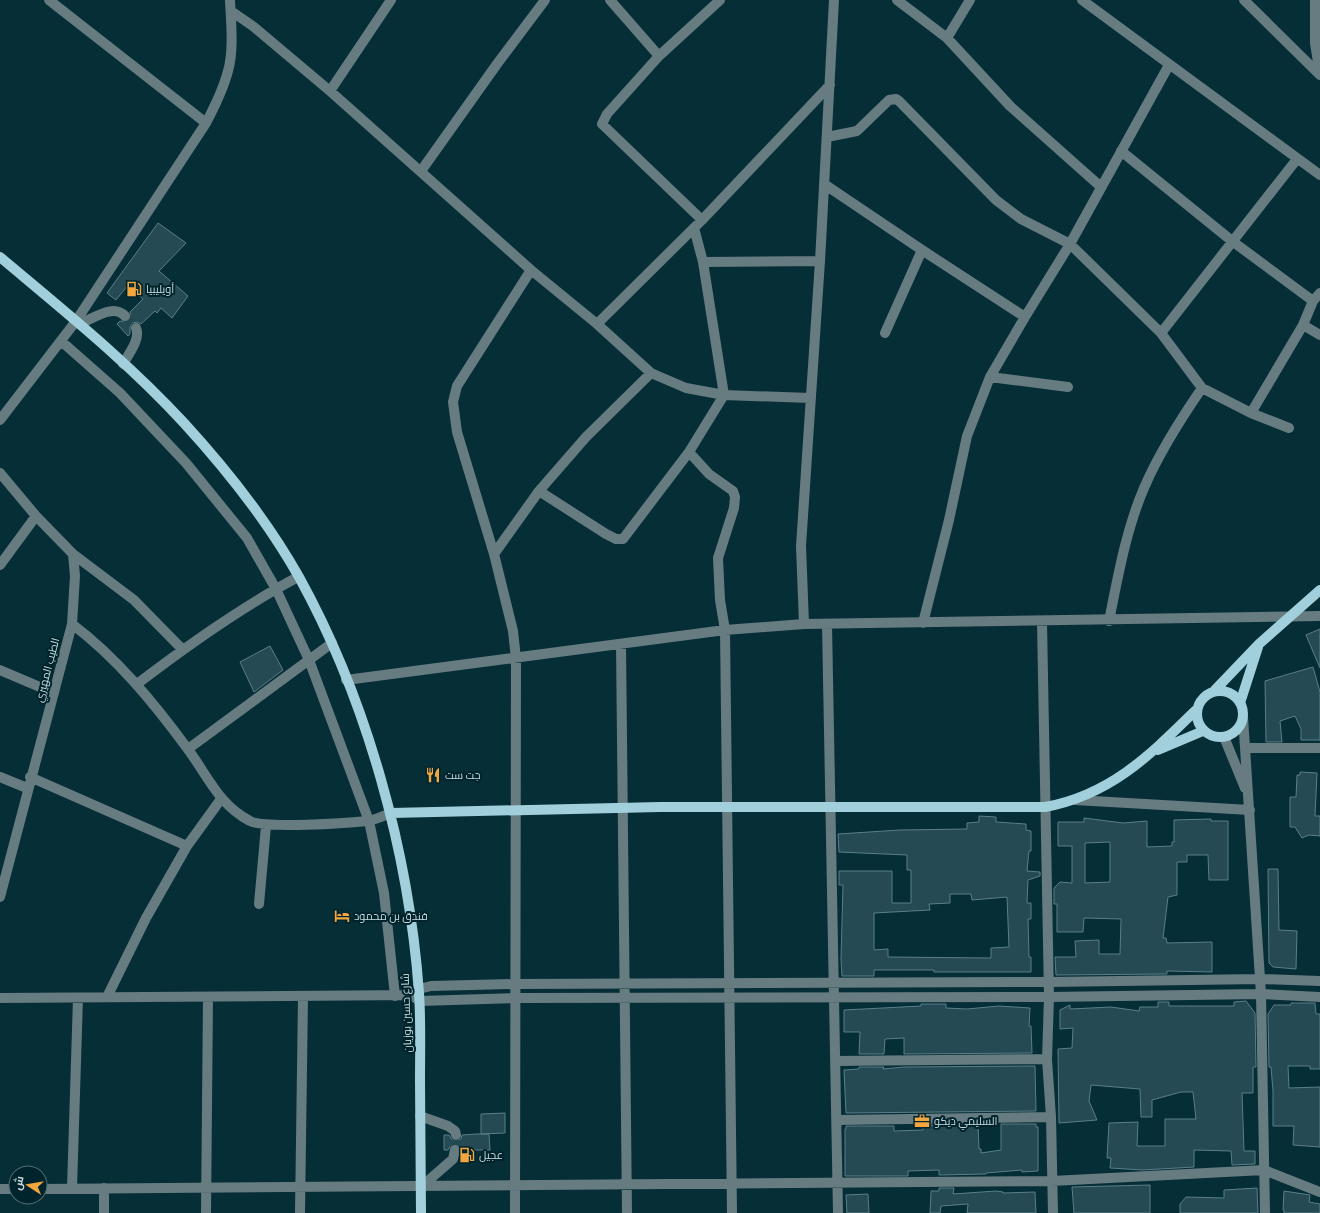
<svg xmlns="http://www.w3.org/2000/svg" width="1320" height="1213" viewBox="0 0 1320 1213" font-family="'Exo 2',Cairo,sans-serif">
  <rect width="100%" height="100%" fill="#062e36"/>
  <path fill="#254a53" stroke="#597f88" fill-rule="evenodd" d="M158,223L186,243L159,271L188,296L172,318L161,308L157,313L155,311L141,324L137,322L132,323L130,327V334L128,336L117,324L120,321L125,322L130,320L131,316L130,312L143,299L128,285L116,300L107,293Z
    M1320,629V668L1306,635Z
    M270,646L283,670L254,692L240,662Z
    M1313,667L1320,692V740H1301V729L1295,716L1280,721L1282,742H1266L1265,681Z
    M1300,772L1317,773L1315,816H1320V836L1309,835L1302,838L1295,827H1290V797H1296L1297,775H1300Z
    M979,816L996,817V822L1026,824V830L1031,831V851H1029L1027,871L1040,872V876L1028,880L1027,903H1031V919H1028L1029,957H1031V972H934V970H874V976H842L841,959L843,885H839V871H892V903H911V870H907V855L839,852L838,834L900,830L967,829V823L979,822ZM950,894H971L972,900L1007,897L1009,947L991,948V958L888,957V949L874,950V913L930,910L929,904L950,903Z
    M1084,818L1123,823L1147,821V847L1172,846V842H1174V820L1211,819V821H1228V880H1209L1208,855H1187V862H1177V895L1168,897L1163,938H1166L1167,943L1212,942V972L1167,971V974L1056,975L1055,957H1076L1075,941L1099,940V954H1120L1121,919L1084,918L1083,932H1057V904H1054V888L1060,882L1072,883V846H1058V822H1084ZM1110,842V882L1085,883V843Z
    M1268,869H1278L1279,930L1297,931L1296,969L1273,967L1269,963Z
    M1246,1001L1255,1013L1256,1067H1253V1093H1242L1244,1151H1255V1164L1232,1165L1231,1151L1194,1150V1167L1143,1170L1110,1168L1111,1158H1107L1109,1123L1138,1122L1137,1146H1165V1119H1196L1193,1092H1181L1152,1100V1117H1141L1140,1089L1091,1085L1089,1101L1097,1120L1059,1123L1058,1049L1072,1048L1073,1028L1060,1029V1010L1070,1005V1009L1111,1007L1139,1011L1140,1007H1158V1002H1169V1006H1234V1002Z
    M1291,1003H1315L1316,1014H1320V1069H1310V1066H1288L1289,1088L1320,1087V1147L1293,1145L1294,1126H1273V1091L1271,1067H1269L1268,1014L1274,1005H1291Z
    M921,1004H946V1008L967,1009L999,1006L1030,1008L1029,1026H1031L1032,1053L904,1054V1038L885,1039L884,1054H859L860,1032H844V1010L921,1006Z
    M1035,1066L1036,1111L846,1113L844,1070L859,1069V1067H884L883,1069L904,1067Z
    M505,1113V1133L481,1134V1114Z
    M1001,1124H1036V1127H1038V1171L1022,1172V1170L986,1173V1174L939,1175V1170L908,1171V1176H845V1129H846V1126H894V1131L923,1130V1125H978L979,1149H981V1153L1001,1150Z
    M477,1134H489L490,1150H461L460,1146L456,1144L451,1145L448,1150H444V1135H449L452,1140L457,1141L461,1139L462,1135Z
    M1150,1185V1213H1074L1072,1187Z
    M939,1188H954L953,1194L996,1191L1003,1192V1193L1035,1192L1036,1213H967L968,1204L941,1206L940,1213H930L931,1191H939Z
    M1257,1188L1258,1213H1180V1204L1186,1197L1224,1198V1190Z
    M1284,1191L1310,1195L1309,1202L1320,1204V1213H1284V1210H1283Z
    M868,1194L869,1213H847L846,1195Z"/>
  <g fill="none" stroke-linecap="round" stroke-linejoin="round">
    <path stroke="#234850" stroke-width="10" stroke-dasharray="10 5" stroke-linecap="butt" d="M125,316L136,328
      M455,1150L456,1135"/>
    <path stroke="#667c81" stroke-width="10" d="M49,0L206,123
      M610,0L659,56
      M897,0L947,38L1010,106L1101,187
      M1082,0L1320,175
      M1244,0L1320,75
      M1315,0V43L1320,75
      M231,11L254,27L330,91L531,270L597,324L651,373L686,388L724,395L811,398
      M947,38L970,0
      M330,91L391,0
      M827,137L857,131L889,100L896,99L899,101L996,200L1021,219L1070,244L1161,333L1202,388L1251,413L1303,325L1313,301L1320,293
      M1121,151L1232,241L1313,301
      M421,171L497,64L545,0
      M824,184L922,250L1025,317
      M702,220L602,124L607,114L659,56L720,0
      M703,262L820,261
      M79,324C93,319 113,303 125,316
      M597,324L702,220L830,85
      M1303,325L1320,335
      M885,333L922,250
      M1161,333L1297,159
      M61,341L120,393L186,463L247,538L276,589L309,660L369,821L384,893L395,996
      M123,364C128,355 141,339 136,328
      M990,377L1068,387
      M1251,413L1289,428
      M0,420L76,321L206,123C215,106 223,90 228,71C234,50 231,23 230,0
      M689,452L709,474L733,491L735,497L734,508L718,558L720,600L725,630L732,1213
      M0,473L36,516L73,554L75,576L72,624L0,897
      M539,491L606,534L616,539H623L689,452L724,395L703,262L694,228
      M73,554L134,600L182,649
      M494,554L539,491L586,437L651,373
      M0,565L36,516
      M1109,621C1118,576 1126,530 1144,488C1159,453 1180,420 1202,388
      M1042,622L1049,997L1047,1059L1051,1117L1053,1213
      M923,623L949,520L967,436L990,377L1025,317L1070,244L1169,65
      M72,624C117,658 154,703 187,748C208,776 218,804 250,821C264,829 348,823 367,821C375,820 383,816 391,813
      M804,624L801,546L820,261L834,0
      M827,624L838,1213
      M621,644L627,1213
      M0,670L54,693
      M346,680L725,630L804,624L1320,616
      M137,684C188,645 241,607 298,577
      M1243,717L1261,994L1265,1213
      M1224,737L1245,788
      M1245,748H1320
      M188,749L332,643
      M0,777L27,788
      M30,777L187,846
      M1075,800L1250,810
      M259,904L266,826
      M413,994L419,989L431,986L515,984L1049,982L1261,979L1320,981
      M107,997L146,918L187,846L221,799
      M0,998L411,995L420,1001L515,998L1049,997L1261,994L1320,997
      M835,1061L1047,1059
      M420,1116L448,1126L455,1131L456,1135
      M837,1120L1051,1117
      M421,1187L453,1159L455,1150
      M72,1188L78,998
      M0,1189H16
      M40,1189L1052,1181L1264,1170L1320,1192
      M104,1213V1188
      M206,1213L208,997
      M300,1213L303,996
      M515,1213L516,659L513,631L494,554L457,432L453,402L457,386L531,270"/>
    <path stroke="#a1d0dc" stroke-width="10" d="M0,257C63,310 128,362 184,423C227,470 268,522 299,577C367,700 409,853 419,993C421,1022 420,1051 420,1081C420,1125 421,1169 421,1213
      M1215,690L1259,644L1320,590
      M1197 714a23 23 0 1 1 46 0a23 23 0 1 1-46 0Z
      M1240,703L1258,647
      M1158,750L1203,731
      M391,813L660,807H1045C1111,795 1151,754 1196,710"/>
  </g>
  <defs>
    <g id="fuel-bare" transform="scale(1.2)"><path d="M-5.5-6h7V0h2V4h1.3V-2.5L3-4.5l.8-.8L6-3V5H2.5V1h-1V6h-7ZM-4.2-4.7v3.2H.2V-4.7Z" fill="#f1a640" stroke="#00242c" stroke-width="2.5" paint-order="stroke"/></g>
    <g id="restaurant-bare" transform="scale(1.2)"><path d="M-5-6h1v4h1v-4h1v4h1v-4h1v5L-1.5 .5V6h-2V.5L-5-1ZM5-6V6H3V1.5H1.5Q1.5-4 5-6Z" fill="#f1a640" stroke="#00242c" stroke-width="2.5" paint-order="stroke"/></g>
    <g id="hotel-bare" transform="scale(1.2)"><path d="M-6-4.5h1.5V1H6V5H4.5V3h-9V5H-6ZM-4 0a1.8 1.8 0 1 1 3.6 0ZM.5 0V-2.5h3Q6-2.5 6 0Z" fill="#f1a640" stroke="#00242c" stroke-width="2.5" paint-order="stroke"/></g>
    <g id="office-bare" transform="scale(1.2)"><path d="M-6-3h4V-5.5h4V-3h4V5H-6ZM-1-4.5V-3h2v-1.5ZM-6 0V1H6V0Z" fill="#f1a640" stroke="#00242c" stroke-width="2.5" paint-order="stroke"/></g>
  </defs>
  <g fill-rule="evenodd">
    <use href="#fuel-bare" x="134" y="289"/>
    <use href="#restaurant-bare" x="433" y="775"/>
    <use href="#hotel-bare" x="342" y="916"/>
    <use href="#office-bare" x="922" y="1121"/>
    <use href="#fuel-bare" x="467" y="1155"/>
  </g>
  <g text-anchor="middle" stroke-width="4" stroke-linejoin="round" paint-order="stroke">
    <g font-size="11" fill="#c8dce0" stroke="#00242c" text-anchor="start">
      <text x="146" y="293">أويليبيا</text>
      <text x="445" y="779">جت ست</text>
      <text x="354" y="920">فندق بن محمود</text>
      <text x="934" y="1125">السليمي ديكو</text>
      <text x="479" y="1159">عجيل</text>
    </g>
    <g font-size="11" fill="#c8dce0" stroke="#00242c">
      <text transform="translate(47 670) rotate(-75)" y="4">الطيب المهيري</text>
      <text transform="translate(406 1013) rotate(-92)" y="4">شارع حسين بوزيان</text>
    </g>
  </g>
  <g transform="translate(28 1185) rotate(282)"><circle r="19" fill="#00242c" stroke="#506e74"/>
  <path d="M0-3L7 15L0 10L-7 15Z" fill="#f1a640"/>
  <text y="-6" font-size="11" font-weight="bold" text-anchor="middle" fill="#c8dce0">ش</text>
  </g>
</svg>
